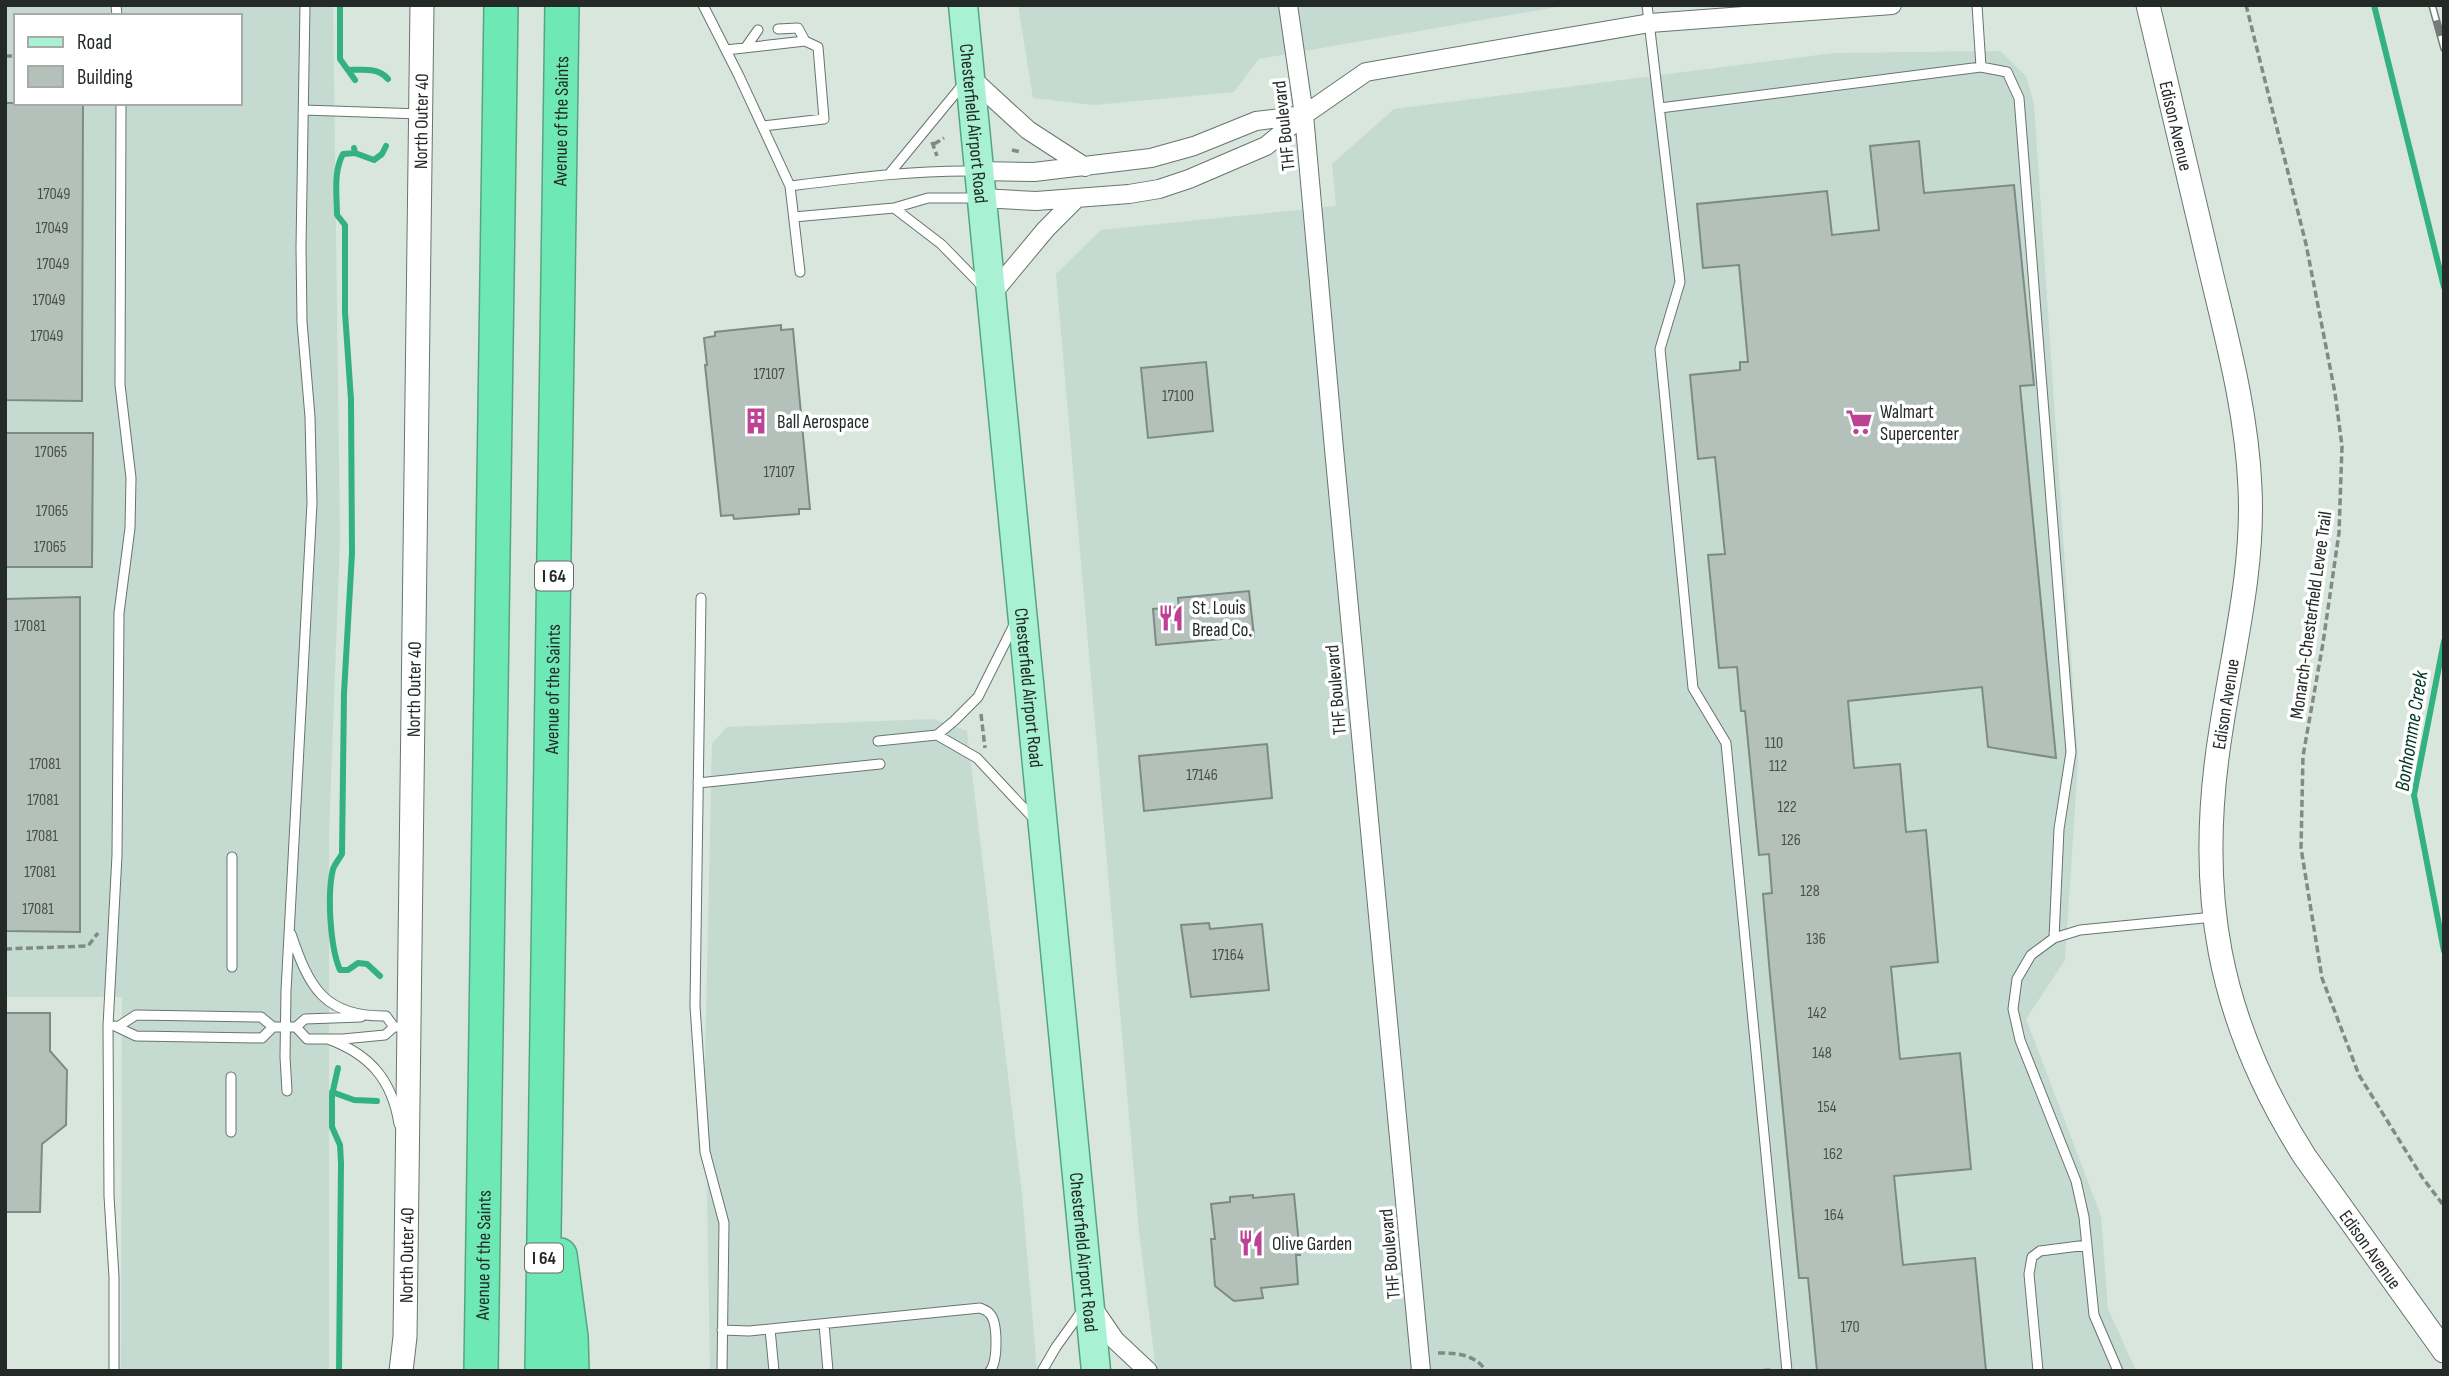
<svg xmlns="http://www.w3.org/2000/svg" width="2449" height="1376" viewBox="0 0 2449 1376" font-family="'Sofia Sans Condensed',sans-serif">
  <rect width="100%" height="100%" fill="#d8e6de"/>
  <path fill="#c5dad0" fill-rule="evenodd" d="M5,5H333L340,538L329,834V1371H121L122,997H5ZM16,16H240V103H16Z
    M1018,5H1568L1259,59L1234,92L1094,105L1033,98Z
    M2000,51L2026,76L2034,104L2078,761L2065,960L2026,1019L2101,1216L2108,1309L2136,1371H1156L1139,1231L1056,274L1101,230L1336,206L1332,164L1394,109L1834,53Z
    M933,719L967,731L1022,1194L1037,1371H710L705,1059L712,744L727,727Z"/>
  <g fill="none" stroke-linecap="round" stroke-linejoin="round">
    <path stroke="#33b182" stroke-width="6" d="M340,5V59L355,80
      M2374,5L2444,287
      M348,70C362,70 378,67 388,79
      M354,148L355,153L343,154C333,172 337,196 337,215L345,225V312L351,400L352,553L344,693L342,854C339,859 335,864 333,869C327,894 330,947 340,970H348L358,963L367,964L380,976
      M355,153L374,160L382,154L386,146
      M2444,641L2414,795L2444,951
      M338,1068L332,1095V1127L340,1145L341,1163L339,1371
      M332,1092L354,1100L377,1101"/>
  </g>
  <path fill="#b4c1ba" stroke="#7e8b84" stroke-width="2" d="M5,103H83L82,401L5,400Z
    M1919,141L1924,193L2014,185L2034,385L2020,386L2056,758L1988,747L1982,687L1848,701L1854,768L1900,764L1906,832L1926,830L1938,962L1891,967L1900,1059L1960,1053L1971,1169L1894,1176L1903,1265L1975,1258L1986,1371H1817L1808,1278H1799L1770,975L1763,894L1772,893L1769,854L1759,855L1745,711H1741L1737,667L1719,668L1708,555L1725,554L1715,457L1698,459L1690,375L1740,370V362H1748L1739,265L1703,268L1697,204L1827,191L1832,235L1879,230L1870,146Z
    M781,325V330L793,329L810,509H799V514L734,519L733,515L721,516L705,365H707L704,338L715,336V332Z
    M1206,362L1213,431L1148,438L1141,368Z
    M5,433H93L92,567H5Z
    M1249,591L1254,636L1156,645L1153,609L1179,607L1178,598Z
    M80,597V932L5,931V599Z
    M1267,744L1272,798L1144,811L1139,756Z
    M1209,923L1210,929L1262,924L1269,990L1191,997L1181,925Z
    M5,1013H50V1051L67,1070L66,1125L42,1144L40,1212H5Z
    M1294,1194L1300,1255H1296L1298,1284L1261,1288L1263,1298L1234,1301L1215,1286L1211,1239H1215L1211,1204L1230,1202V1197L1253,1195V1198Z"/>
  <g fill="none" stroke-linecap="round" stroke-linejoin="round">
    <g stroke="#68756f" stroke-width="11">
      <path id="service" d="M116,5L117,16
        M703,5L739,76L790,186L800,272
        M1647,5L1680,282L1660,349L1693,688L1726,743L1787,1371
        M1977,5L1981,67L2007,72L2019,98L2071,752L2059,829L2054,938
        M778,29L798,28L805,41
        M746,47L758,30
        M726,50L805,41L818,47L824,119L763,126
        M1660,108L1981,67
        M304,110L421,114
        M890,173L964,83
        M790,186C853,178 914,170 977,171
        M894,208L941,244L984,288
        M794,217L894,208L928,198H979
        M701,598L695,1006L705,1152L724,1223L722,1371
        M937,735L977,758L1035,820
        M878,741L937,735L954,721L978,697L1015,623
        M698,783L880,764
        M291,934C309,987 324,1017 386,1016L394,1027
        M232,967V857
        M115,1026L136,1036L262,1038L273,1027
        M119,1026L136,1015L261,1017L273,1027H296L305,1019L361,1017
        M296,1027L307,1039H343L385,1035L394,1027H397
        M328,1039C369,1054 392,1079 399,1124
        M287,1091L285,1057L286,991L312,503L310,417L302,322L301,247L305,5
        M231,1132V1077
        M824,1324L828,1371
        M770,1329L774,1371
        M722,1330L749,1331L980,1308C984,1310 987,1310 990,1314C998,1323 998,1361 990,1371
        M114,1371V1277L109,1196L108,1026L117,855L119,613L130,528L131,478L120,385L121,103
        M1042,1371L1056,1347L1084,1308
        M2038,1371L2029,1274L2032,1257L2040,1251L2087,1245
        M2118,1371L2094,1315L2084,1217L2076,1181L2020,1040L2013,1009L2017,979L2031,955L2054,938L2080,930L2214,917"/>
    </g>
    <g stroke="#68756f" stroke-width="20">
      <path id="minor" d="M1288,5L1304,115L1334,449L1421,1371
        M969,76L1028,130L1085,167
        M978,171L1034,172L1151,158L1194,146L1256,121L1304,115
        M981,198L1036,201L1129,194L1159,189L1189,179L1266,146L1304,115L1366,72L1650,23L1892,5
        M991,295L1046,229L1077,198
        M1093,1308L1115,1340L1148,1371"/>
    </g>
    <g stroke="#68756f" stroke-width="25">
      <g id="tertiary">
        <path id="s1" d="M2148,5C2169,94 2190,183 2211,272C2228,343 2247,414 2250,488C2254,570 2233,650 2221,730C2195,891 2217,1019 2305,1157L2444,1351"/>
        <path id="s2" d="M401,1371L405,1337L422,5"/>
      </g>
    </g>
    <g stroke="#54a683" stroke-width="31">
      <g id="primary">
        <path id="s3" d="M963,5L1096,1371"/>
      </g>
    </g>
    <g stroke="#54a683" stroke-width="36">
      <g id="motorway">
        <path d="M560,1255L571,1337L572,1371"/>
        <path id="s4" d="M481,1371L501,5"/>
        <path id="s5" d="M542,1371L562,5"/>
      </g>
    </g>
    <path stroke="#808b85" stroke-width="3.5" stroke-dasharray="7 3.5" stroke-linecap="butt" d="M2246,5L2306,244L2335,393L2342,446L2339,533L2323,643L2303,756L2301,848L2322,978L2359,1075L2422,1177L2444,1206
      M5,56H16
      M932,142L937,156
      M934,144L944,138
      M1012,150L1021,152
      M981,714L985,748
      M5,949L88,946L98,933
      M1438,1353C1457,1353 1475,1354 1486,1371
      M1753,1371L1774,1370"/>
    <use href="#service" stroke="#fff" stroke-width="9"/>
    <use href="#minor" stroke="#fff" stroke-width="18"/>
    <use href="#tertiary" stroke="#fff" stroke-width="23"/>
    <use href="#primary" stroke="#a8f1d3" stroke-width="28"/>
    <use href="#motorway" stroke="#6ee8b5" stroke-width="33"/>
    <g stroke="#737d77" stroke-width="8">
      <path id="rail" d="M2432,5L2444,48"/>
    </g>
    <use href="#rail" stroke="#fff" stroke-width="5" stroke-dasharray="16" stroke-linecap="butt"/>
  </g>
  <defs>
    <g id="building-bare" transform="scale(2.1)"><path d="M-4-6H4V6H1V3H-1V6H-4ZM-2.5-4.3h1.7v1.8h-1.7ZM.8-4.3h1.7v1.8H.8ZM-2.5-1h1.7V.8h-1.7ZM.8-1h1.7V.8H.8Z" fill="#be4293" stroke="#fff" stroke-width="2.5" paint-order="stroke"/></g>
    <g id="supermarket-bare" transform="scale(2.1)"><path d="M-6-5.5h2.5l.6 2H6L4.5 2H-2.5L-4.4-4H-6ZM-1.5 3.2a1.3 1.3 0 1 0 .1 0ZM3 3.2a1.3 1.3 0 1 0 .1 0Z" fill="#be4293" stroke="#fff" stroke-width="2.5" paint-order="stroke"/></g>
    <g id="restaurant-bare" transform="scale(2.1)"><path d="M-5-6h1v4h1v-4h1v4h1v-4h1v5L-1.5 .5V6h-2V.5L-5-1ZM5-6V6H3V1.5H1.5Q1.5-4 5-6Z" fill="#be4293" stroke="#fff" stroke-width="2.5" paint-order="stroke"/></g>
  </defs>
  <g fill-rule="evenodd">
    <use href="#building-bare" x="756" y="421"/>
    <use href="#supermarket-bare" x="1859" y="422"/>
    <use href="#restaurant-bare" x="1171" y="618"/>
    <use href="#restaurant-bare" x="1251" y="1243"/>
  </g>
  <g text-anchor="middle" stroke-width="7" stroke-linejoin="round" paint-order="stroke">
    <g font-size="16" fill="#48504c">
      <text x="54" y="199">17049</text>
      <text x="52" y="233">17049</text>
      <text x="53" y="269">17049</text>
      <text x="49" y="305">17049</text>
      <text x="47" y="341">17049</text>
      <text x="769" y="379">17107</text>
      <text x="1178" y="401">17100</text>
      <text x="51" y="457">17065</text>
      <text x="779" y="477">17107</text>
      <text x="52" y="516">17065</text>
      <text x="50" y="552">17065</text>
      <text x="30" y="631">17081</text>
      <text x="1774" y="748">110</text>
      <text x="45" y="769">17081</text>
      <text x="1778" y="771">112</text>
      <text x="1202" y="780">17146</text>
      <text x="43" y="805">17081</text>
      <text x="1787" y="812">122</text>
      <text x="42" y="841">17081</text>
      <text x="1791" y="845">126</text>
      <text x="40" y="877">17081</text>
      <text x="1810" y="896">128</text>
      <text x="38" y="914">17081</text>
      <text x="1816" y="944">136</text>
      <text x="1228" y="960">17164</text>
      <text x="1817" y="1018">142</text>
      <text x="1822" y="1058">148</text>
      <text x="1827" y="1112">154</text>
      <text x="1833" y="1159">162</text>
      <text x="1834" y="1220">164</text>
      <text x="1850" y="1332">170</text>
    </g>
    <g fill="#fff" stroke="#666a68" stroke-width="2">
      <rect x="535" y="561.5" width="38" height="29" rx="5"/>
      <rect x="525" y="1243.5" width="38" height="29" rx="5"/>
    </g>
    <g font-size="18" font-weight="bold" fill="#242a27">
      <text x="554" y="582">I 64</text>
      <text x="544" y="1264">I 64</text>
    </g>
    <g font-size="19" fill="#242a27" stroke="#fff">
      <text dy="7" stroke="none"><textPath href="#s2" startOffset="1250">North Outer 40</textPath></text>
      <text dy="7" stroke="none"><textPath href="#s5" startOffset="1250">Avenue of the Saints</textPath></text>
      <text dy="7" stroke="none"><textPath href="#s3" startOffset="119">Chesterfield Airport Road</textPath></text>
      <text transform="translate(1283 126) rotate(-96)" y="7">THF Boulevard</text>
      <text dy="7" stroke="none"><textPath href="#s1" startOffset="124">Edison Avenue</textPath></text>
      <text transform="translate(2310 615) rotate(-82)" y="7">Monarch-Chesterfield Levee Trail</text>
      <text dy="7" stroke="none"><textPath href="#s2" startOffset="682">North Outer 40</textPath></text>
      <text dy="7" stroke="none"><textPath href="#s5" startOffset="682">Avenue of the Saints</textPath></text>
      <text dy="7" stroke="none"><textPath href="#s3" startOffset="686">Chesterfield Airport Road</textPath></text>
      <text transform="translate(1335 690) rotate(-95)" y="7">THF Boulevard</text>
      <text transform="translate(2225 704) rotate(-81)" y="7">Edison Avenue</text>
      <text dy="7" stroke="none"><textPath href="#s1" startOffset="1298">Edison Avenue</textPath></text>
      <text dy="7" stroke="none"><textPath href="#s3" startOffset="1253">Chesterfield Airport Road</textPath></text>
      <text transform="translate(1389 1254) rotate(-95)" y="7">THF Boulevard</text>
      <text dy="7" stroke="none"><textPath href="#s2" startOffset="116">North Outer 40</textPath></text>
      <text dy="7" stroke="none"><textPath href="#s4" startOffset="116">Avenue of the Saints</textPath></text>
    </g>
    <g font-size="19" fill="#242a27" stroke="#fff" text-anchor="start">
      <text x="1880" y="418">Walmart<tspan x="1880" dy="22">Supercenter</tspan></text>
      <text x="777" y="428">Ball Aerospace</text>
      <text x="1192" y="614">St. Louis<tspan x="1192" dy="22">Bread Co.</tspan></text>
      <text x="1272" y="1250">Olive Garden</text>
    </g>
    <g font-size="21" font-style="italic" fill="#003725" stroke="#fff">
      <text transform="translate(2411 731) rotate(-81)" y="7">Bonhomme Creek</text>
    </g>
  </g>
  <rect width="2449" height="1376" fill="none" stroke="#242a27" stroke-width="14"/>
  <rect x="14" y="14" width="228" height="91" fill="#ffffff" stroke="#a7aaa9" stroke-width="2"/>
  <rect x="28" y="37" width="35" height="10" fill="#a8f1d3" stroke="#a7aaa9" stroke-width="2"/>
  <text x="77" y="49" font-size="21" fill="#242a27">Road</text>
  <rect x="28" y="66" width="35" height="21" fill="#b4c1ba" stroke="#a7aaa9" stroke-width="2"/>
  <text x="77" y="84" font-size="21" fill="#242a27">Building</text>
</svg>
